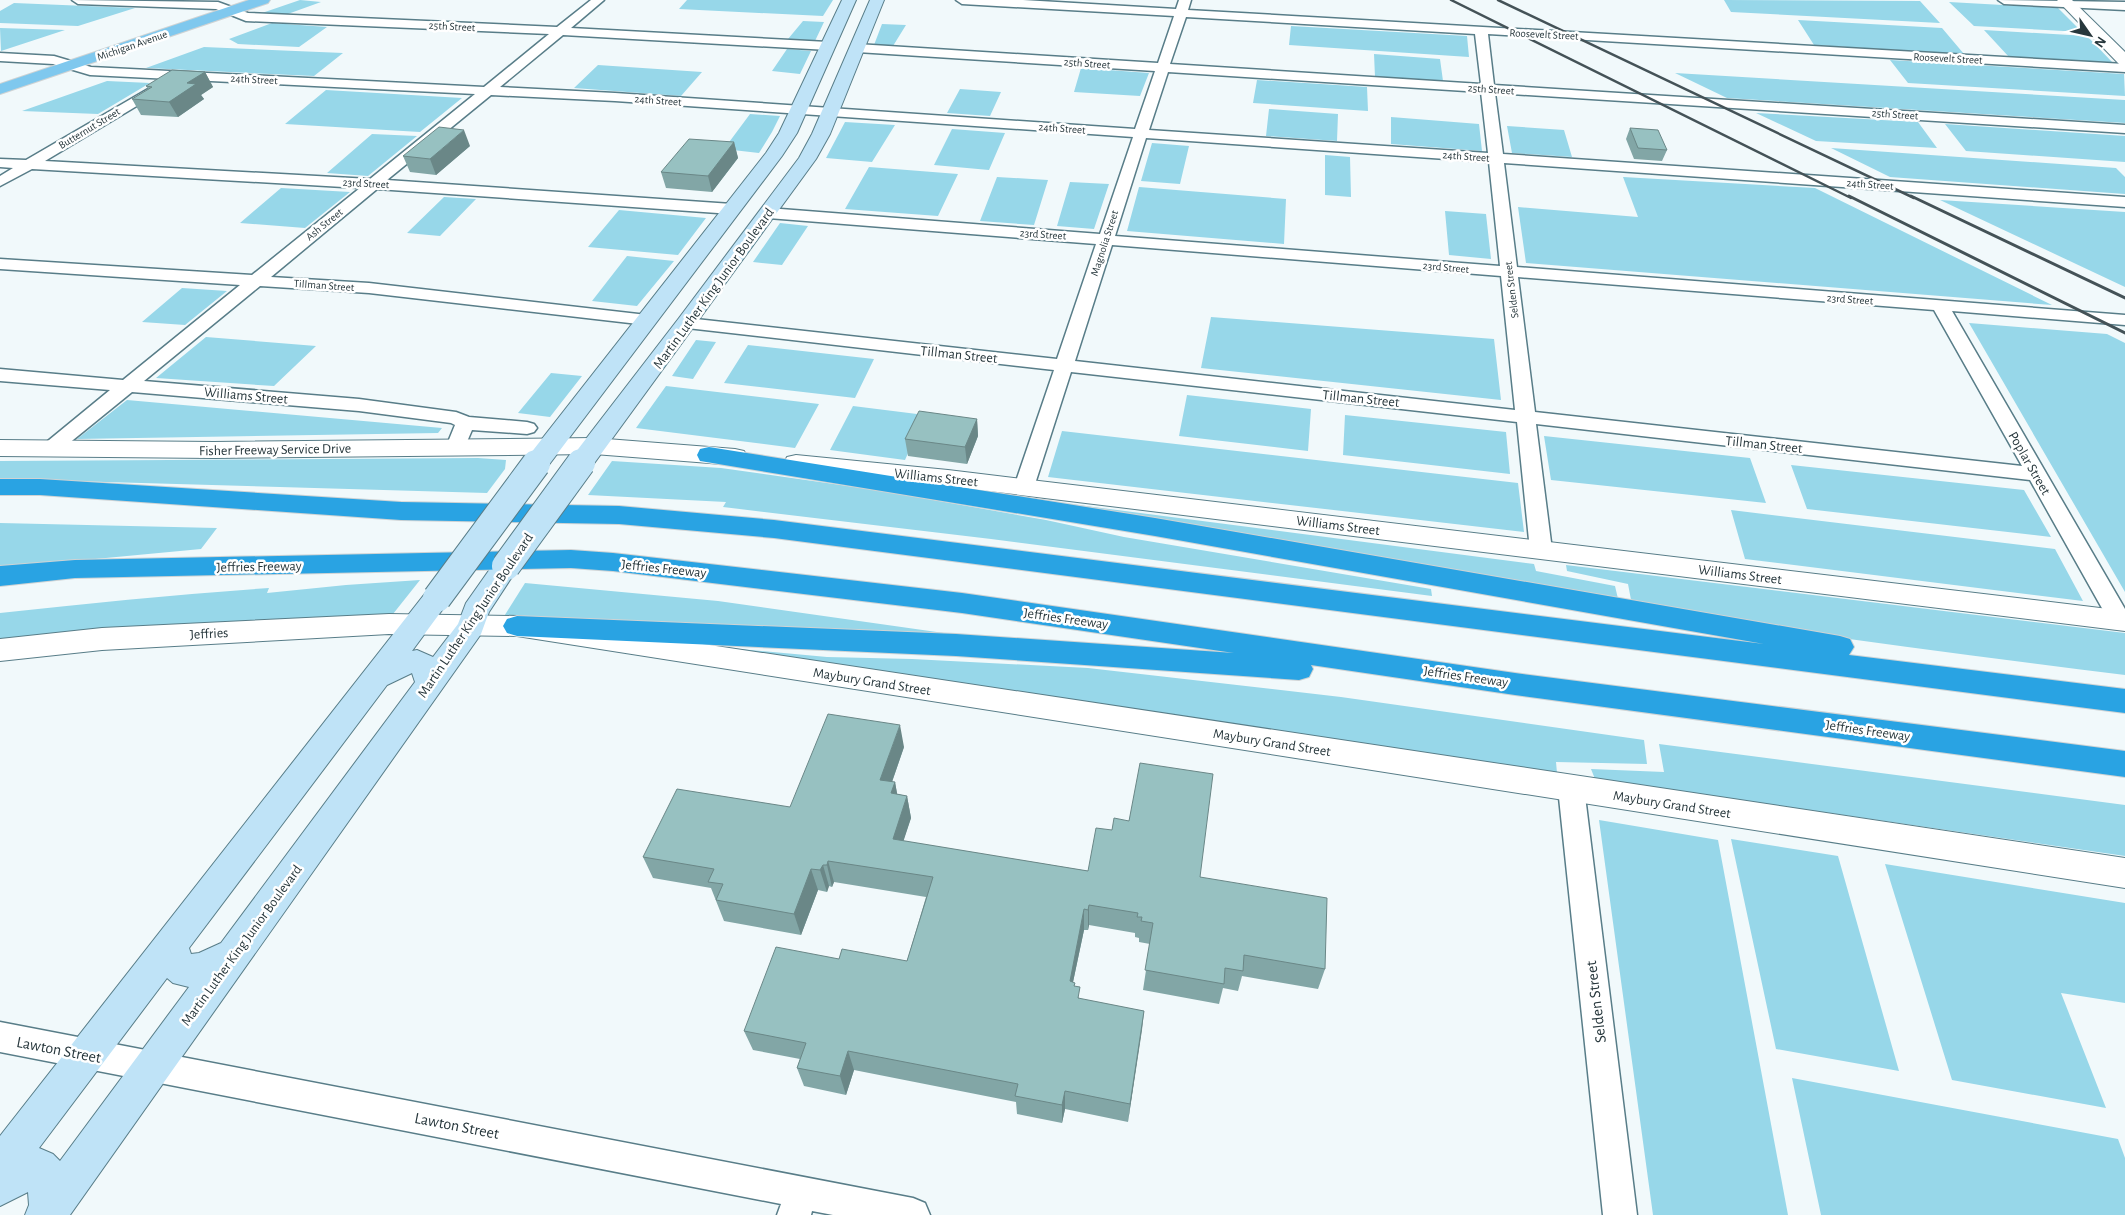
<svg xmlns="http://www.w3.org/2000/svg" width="2125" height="1215" viewBox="0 0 2125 1215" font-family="'Alegreya Sans',sans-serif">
  <rect width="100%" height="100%" fill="#f1f9fb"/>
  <path fill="#97d7e9" d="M300,0L321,2L285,15L262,13Z
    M687,0H833L823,16L679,9Z
    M1724,0L1920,1L1940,23L1731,12Z
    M1949,2L2058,8L2082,32L1974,26Z
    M14,3L135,8L78,26L0,23V11Z
    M1798,20L1942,28L1964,54L1814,45Z
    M803,21L824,22L815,41L788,39Z
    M272,23L327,27L299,47L238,44L229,39Z
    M882,24L906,25L893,46L874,45Z
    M1291,26L1467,36L1469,57L1289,45Z
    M0,28L65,30L1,51Z
    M1984,30L2087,36L2113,63L2009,57Z
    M204,47L343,53L314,76L146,68Z
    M787,49L811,51L800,74L772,71Z
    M1374,54L1440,59L1443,81L1375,77Z
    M1890,60L2124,74L2125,96L1908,83Z
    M598,65L702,72L681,96L574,88Z
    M1081,68L1149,73L1140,96L1074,92Z
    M1675,73L2125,100V123L1727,98Z
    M1257,80L1367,87L1368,111L1253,103Z
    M107,81L150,83L98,114L22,111Z
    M960,89L1001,92L990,116L947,113Z
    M326,90L462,98L420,132L285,124Z
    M1269,109L1338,114L1337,141L1266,136Z
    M1756,113L1918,122L1937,148L1816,141Z
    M750,114L780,116L772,132L759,153L724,149Z
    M1391,117L1479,124L1482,151L1391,144Z
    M845,122L895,125L872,162L826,158Z
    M1945,124L2125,136V162L1966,151Z
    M1507,126L1564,130L1572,157L1512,153Z
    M952,129L1005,133L989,170L934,165Z
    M372,134L417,136L368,176L327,173Z
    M1152,143L1189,146L1180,184L1141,181Z
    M1831,148L2116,168L2125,177V194L1890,177Z
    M1325,155L1350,157L1351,197L1325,195Z
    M869,167L958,174L938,216L845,209Z
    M997,177L1048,180L1034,225L980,221Z
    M1623,177L1815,188L2052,305L1526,263L1518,207L1638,217Z
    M1070,182L1109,184L1094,229L1057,226Z
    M1139,187L1286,199L1284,244L1127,231Z
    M281,188L350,192L305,228L240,223Z
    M444,197L476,199L440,236L407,233Z
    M1940,200L2125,212V287Z
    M619,210L706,218L678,255L588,247Z
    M1445,211L1486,214L1491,259L1449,255Z
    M780,223L808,226L782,265L753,262Z
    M627,256L674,261L637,306L592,301Z
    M182,288L227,291L185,325L142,322Z
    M1211,317L1494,339L1501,400L1201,368Z
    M1969,323L2107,334L2125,343V592Z
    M206,337L316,346L274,386L156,378Z
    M696,340L716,342L693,379L672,376Z
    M748,345L874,359L855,398L724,383Z
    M551,373L582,376L550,417L518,413Z
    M666,386L819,404L795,448L636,428Z
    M1187,395L1311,409L1308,451L1179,436Z
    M127,400L442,428L438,433L77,439Z
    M853,406L925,415L905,460L830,450Z
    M1345,415L1506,432L1510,474L1343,455Z
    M1062,431L1518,483L1524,532L1048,477Z
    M1544,436L1750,458L1766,503L1551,480Z
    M478,458L506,460L505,469L487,493L0,479V461Z
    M612,461L721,468L883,491L1046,520L1124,537L1431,589L1432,596L991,539L723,507L726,502L588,495Z
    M1791,465L2024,490L2051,537L1807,509Z
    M955,489L1534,564L1536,571L1615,586L1619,603Z
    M1731,510L2055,549L2083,601L1745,559Z
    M0,523L217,528L201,549L0,568Z
    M1566,565L2125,633V675C1960,654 1796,634 1632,605L1628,584L1567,571Z
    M420,580L393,614L269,620L0,645V613C90,603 179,594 269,588L267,593L346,585Z
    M525,583L718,601L965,636L503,618Z
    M696,645L827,657L912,659L1088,668L1341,697L1644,740L1647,764L1556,762L1557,773Z
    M1659,744L2125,805V856L1595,779L1591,769L1664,772Z
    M1599,820L1718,840L1788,1215H1653Z
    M1731,839L1838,856L1899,1071L1776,1049Z
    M1885,864L2125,903V1003L2061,993L2106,1108L1952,1080Z
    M1792,1078L2118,1139L2125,1158V1215H1821Z"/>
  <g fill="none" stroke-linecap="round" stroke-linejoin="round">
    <g stroke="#587d88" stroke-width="3">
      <path id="minor" d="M72,0L218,2L248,13L557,27L591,0H604L571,28L828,42L834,46L828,50L563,35L500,87L615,93L1135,129L1155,71L857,52L851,48L857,44L1158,63L1174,16L962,4L956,0H1023L1176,9L1179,0H1191L1188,10L2125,64V72L1488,34L1494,85L2125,125V133L1495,93L1503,154L2125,197V207L1504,163L1517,267L2125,315V325L1952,311L2125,609V627L2120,628L2112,626L2030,480L1536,424L1552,550L1549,555L1541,557L1533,555L1530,550L1517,422L1071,372L1034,487L1031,492L1024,494L1017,492L1014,487L1054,370L687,328L681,327L678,323L681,319L687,318L1057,359L1096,244L768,218L763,216L760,213L763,210L768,208L1100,234L1133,137L615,101L491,95L387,180L732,204L737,206L740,209L737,212L732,214L377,189L271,277L369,283L647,315L653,316L656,320L653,324L647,325L369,293L260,286L144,381L359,399L456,412L469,417L527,422L534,424L537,428L534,432L527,434L472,430L463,451L456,453L449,451L446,447L455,425L451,423L359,411L132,392L57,453L50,455L43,453L40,449L43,445L110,390L0,381V369L123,380L240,285L0,269V259L252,275L360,188L32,169L0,186V176L13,168L0,167V159L26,160L160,82L165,83L167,86L165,89L45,161L370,179L475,94L90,75L53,64L0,61V53L54,56L91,67L484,87L549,34L246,21L216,9L78,4ZM1186,17L1475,34L1481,84L1170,64ZM1168,72L1481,92L1488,153L1149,130ZM1146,138L1489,162L1500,266L1115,236ZM1112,245L1501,276L1515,410L1075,361ZM1518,277L1934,310L2022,466L1535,412Z
        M1998,0L2125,2V10L2004,4Z
        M1571,777L1580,780L1584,788L1637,1215H1603L1558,788L1562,780Z
        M0,1022L913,1198L925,1203L930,1215H833L812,1211L811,1215H777L781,1204L0,1052Z"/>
    </g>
    <g stroke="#587d88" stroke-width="2">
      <path id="tertiary" d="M2057,0H2072L2125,52V66L2119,64Z
        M594,438L735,449L744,451L747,457L744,463L735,465L594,454L214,458L0,456V440L214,442Z
        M796,455L948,470L2125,611V631L948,486L787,469L784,463L787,457Z
        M389,614L517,616L2125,858V888L517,636L389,634L102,650L0,661V639L102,628Z"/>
    </g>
    <g stroke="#587d88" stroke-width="2">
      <path id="secondary" d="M842,0H856L797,133L782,156L545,470L536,472L527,470L524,464L527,458L766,153L779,133Z
        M870,0H884L830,134L816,159L590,469L581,471L572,469L569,463L572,457L679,318L799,158L812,134Z
        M506,557L515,559L519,566L489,612L481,634L70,1215H25L29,1205L28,1192L0,1206V1136L427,591L437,588L447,591L451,598L412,651L417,650L433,657L458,624L466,603L497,559ZM412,673L415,682L221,943L199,953L191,954L189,948L387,685ZM167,978L173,983L189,987L60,1161L53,1154L39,1148Z"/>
    </g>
    <g stroke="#cfd3d4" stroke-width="2">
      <path id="primary" d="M249,0H270L268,3L0,94V84Z"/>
    </g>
    <g stroke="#cfd3d4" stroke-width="2">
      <path id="motorway" d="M709,447L1155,518L1840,636L1850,639L1854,647L1849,655L2125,689V713L774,538L619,524L401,520L40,495H0V479H40L401,502L619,506L774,520L1764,644L1155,536L700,461L697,455L700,449Z
        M571,550L613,553L962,593L1515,673L2125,751V777L1515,695L1311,665L1313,669L1309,677L1299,680L956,656L517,636L507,633L503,626L507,619L517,616L956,634L1234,653L962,613L613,571L571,568L75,578L0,586V566L75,560Z"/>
    </g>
    <use href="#minor" fill="#fff" fill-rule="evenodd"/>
    <use href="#tertiary" fill="#fff" fill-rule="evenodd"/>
    <use href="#secondary" fill="#bfe3f7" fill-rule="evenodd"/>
    <use href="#primary" fill="#7fc8ee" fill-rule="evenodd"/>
    <use href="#motorway" fill="#29a3e3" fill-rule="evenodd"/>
    <path stroke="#445257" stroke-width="2.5" d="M1451,0L1851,198
      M1498,0L1914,198"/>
    <path stroke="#445257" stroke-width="3" d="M1849,196L2125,333
      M1911,196L2125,298"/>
    <g stroke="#587d88" stroke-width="30" stroke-linecap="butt">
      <path id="secondary-bridge" d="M506,566L581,463
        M437,598L536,464"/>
    </g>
    <use href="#secondary-bridge" stroke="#bfe3f7" stroke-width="28"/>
  </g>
  <path fill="#82a6a6" d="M205,72L213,87L201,95L204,99L178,117L141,115L132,99L148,89L146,86Z
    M1630,128L1667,150L1662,161L1634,159L1626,139Z
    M734,142L738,158L712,192L666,188L661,172Z
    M470,146L436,175L410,172L403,156Z
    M977,419L978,436L967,464L908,456L905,439Z
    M904,747L892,782H895L897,794L907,796L911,818L903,841L1088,871L1200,877L1325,969L1318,989L1242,976L1238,991L1223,988L1219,1004L1143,990L1150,944L1139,942V938L1135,937V933L1089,925L1088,930H1084L1073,982L1079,999L1144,1011L1128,1122L1065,1109L1062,1123L1017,1114L1016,1102L854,1070L846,1095L804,1086L797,1068L800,1059L753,1050L744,1031L839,959L907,961L926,897L834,882L832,887L829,886L827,892L818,890L801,935L724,921L711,888L653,878L643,857L790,807Z"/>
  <path fill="#6a8787" d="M205,72L213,87L201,95L204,99L178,117L169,102L187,83Z
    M464,130L470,146L436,175L430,159Z
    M734,142L738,158L712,192L708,176Z
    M977,419L978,436L967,464L965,447Z
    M900,725L904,747L885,802L880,780Z
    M895,782L899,804L891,793Z
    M907,796L911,818L897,861L893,839Z
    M828,861L834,882L832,887L827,865Z
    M823,865L829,886L827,892L820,870Z
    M811,869L818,890L801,935L794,914Z
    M1089,905V925L1088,930V910Z
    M1084,909V930L1069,1001L1070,981Z
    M1144,1011L1142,1030L1128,1122L1130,1104Z
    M848,1051L854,1070L846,1095L840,1076Z
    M1065,1091V1109L1062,1123V1105Z"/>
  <path fill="#97c1c1" stroke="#6a8787" d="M172,70L205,72L187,83L196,84L169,102L132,99L152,87L146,86Z
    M439,127L464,130L430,159L403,156Z
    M1630,128L1658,130L1667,150L1638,148Z
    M689,139L734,142L708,176L661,172Z
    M919,411L977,419L965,447L905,439Z
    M828,714L900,725L880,780L895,782L891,793L907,796L893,839L1088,871L1096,828L1112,830L1114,818L1129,821L1140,763L1213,774L1200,877L1327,898L1325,969L1244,955L1243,971L1225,968L1224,984L1145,970L1153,923L1141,921L1142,917H1137L1138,913L1089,905L1088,910L1084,909L1070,981L1075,983L1074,986L1080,987L1078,998L1144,1011L1130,1104L1065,1091L1062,1105L1015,1096L1018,1084L848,1051L840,1076L797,1068L806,1043L744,1031L776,947L839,959L842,949L907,961L933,877L828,861L827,865H823L820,870L811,869L794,914L716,900L723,884L708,882L714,869L643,857L677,789L790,807Z"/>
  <g text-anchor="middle" stroke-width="5" stroke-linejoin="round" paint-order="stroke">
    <g font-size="11" fill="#27373c" stroke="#fff">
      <text transform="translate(452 26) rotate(3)" y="4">25th Street</text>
      <text transform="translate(1544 34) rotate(3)" y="4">Roosevelt Street</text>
      <text transform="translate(132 45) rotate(-19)" y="4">Michigan Avenue</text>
      <text transform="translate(1948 58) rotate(3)" y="4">Roosevelt Street</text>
      <text transform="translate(1087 63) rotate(4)" y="4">25th Street</text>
      <text transform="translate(254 79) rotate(3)" y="4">24th Street</text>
      <text transform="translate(1491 89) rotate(4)" y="4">25th Street</text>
      <text transform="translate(658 100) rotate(4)" y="4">24th Street</text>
      <text transform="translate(1895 114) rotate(4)" y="4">25th Street</text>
      <text transform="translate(89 128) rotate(-31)" y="4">Butternut Street</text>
      <text transform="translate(1062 128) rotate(4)" y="4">24th Street</text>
      <text transform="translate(1466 156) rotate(4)" y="4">24th Street</text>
      <text transform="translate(366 183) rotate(3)" y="4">23rd Street</text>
      <text transform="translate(1870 184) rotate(4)" y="4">24th Street</text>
      <text transform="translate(324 224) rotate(-39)" y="4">Ash Street</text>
      <text transform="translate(1043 234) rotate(4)" y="4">23rd Street</text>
      <text transform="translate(1104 243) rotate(-72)" y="4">Magnolia Street</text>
      <text transform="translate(1446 267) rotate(5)" y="4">23rd Street</text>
      <text transform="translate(324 285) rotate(4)" y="4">Tillman Street</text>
      <text transform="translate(1511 290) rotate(-97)" y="4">Selden Street</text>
      <text transform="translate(1850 299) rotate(4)" y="4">23rd Street</text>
    </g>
    <g font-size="14" fill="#27373c" stroke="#fff">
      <text transform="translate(713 288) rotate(-54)" y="5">Martin Luther King Junior Boulevard</text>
      <text transform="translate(959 354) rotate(6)" y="5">Tillman Street</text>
      <text transform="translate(246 395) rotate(5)" y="5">Williams Street</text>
      <text transform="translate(1361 398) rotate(6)" y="5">Tillman Street</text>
      <text transform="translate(1764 444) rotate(6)" y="5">Tillman Street</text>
      <text transform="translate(275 449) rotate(-1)" y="5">Fisher Freeway Service Drive</text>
      <text transform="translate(2030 463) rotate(60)" y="5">Poplar Street</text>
      <text transform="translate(936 477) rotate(6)" y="5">Williams Street</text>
      <text transform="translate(1338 525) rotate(7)" y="5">Williams Street</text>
      <text transform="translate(259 566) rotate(-1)" y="5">Jeffries Freeway</text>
      <text transform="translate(664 568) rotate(6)" y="5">Jeffries Freeway</text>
      <text transform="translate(1740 574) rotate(7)" y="5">Williams Street</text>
      <text transform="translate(475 615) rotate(-56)" y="5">Martin Luther King Junior Boulevard</text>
      <text transform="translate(1066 618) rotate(8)" y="5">Jeffries Freeway</text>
      <text transform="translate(209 633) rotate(-3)" y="5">Jeffries</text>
      <text transform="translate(1466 676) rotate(8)" y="5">Jeffries Freeway</text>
      <text transform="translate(872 681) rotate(9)" y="5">Maybury Grand Street</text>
      <text transform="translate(1868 730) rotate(8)" y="5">Jeffries Freeway</text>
      <text transform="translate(1272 742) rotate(9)" y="5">Maybury Grand Street</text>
      <text transform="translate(1672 804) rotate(9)" y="5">Maybury Grand Street</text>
      <text transform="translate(241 945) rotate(-54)" y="5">Martin Luther King Junior Boulevard</text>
    </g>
    <g font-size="16" fill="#27373c" stroke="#fff">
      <text transform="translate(1595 1002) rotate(-97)" y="6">Selden Street</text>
      <text transform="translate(59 1049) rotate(11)" y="6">Lawton Street</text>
      <text transform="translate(457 1125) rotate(11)" y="6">Lawton Street</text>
    </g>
  </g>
  <g transform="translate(2090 35) rotate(124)" stroke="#ffffff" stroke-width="4" paint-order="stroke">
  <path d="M0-4L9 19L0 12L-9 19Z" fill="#27373c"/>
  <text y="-8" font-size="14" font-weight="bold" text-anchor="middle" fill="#27373c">N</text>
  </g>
</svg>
